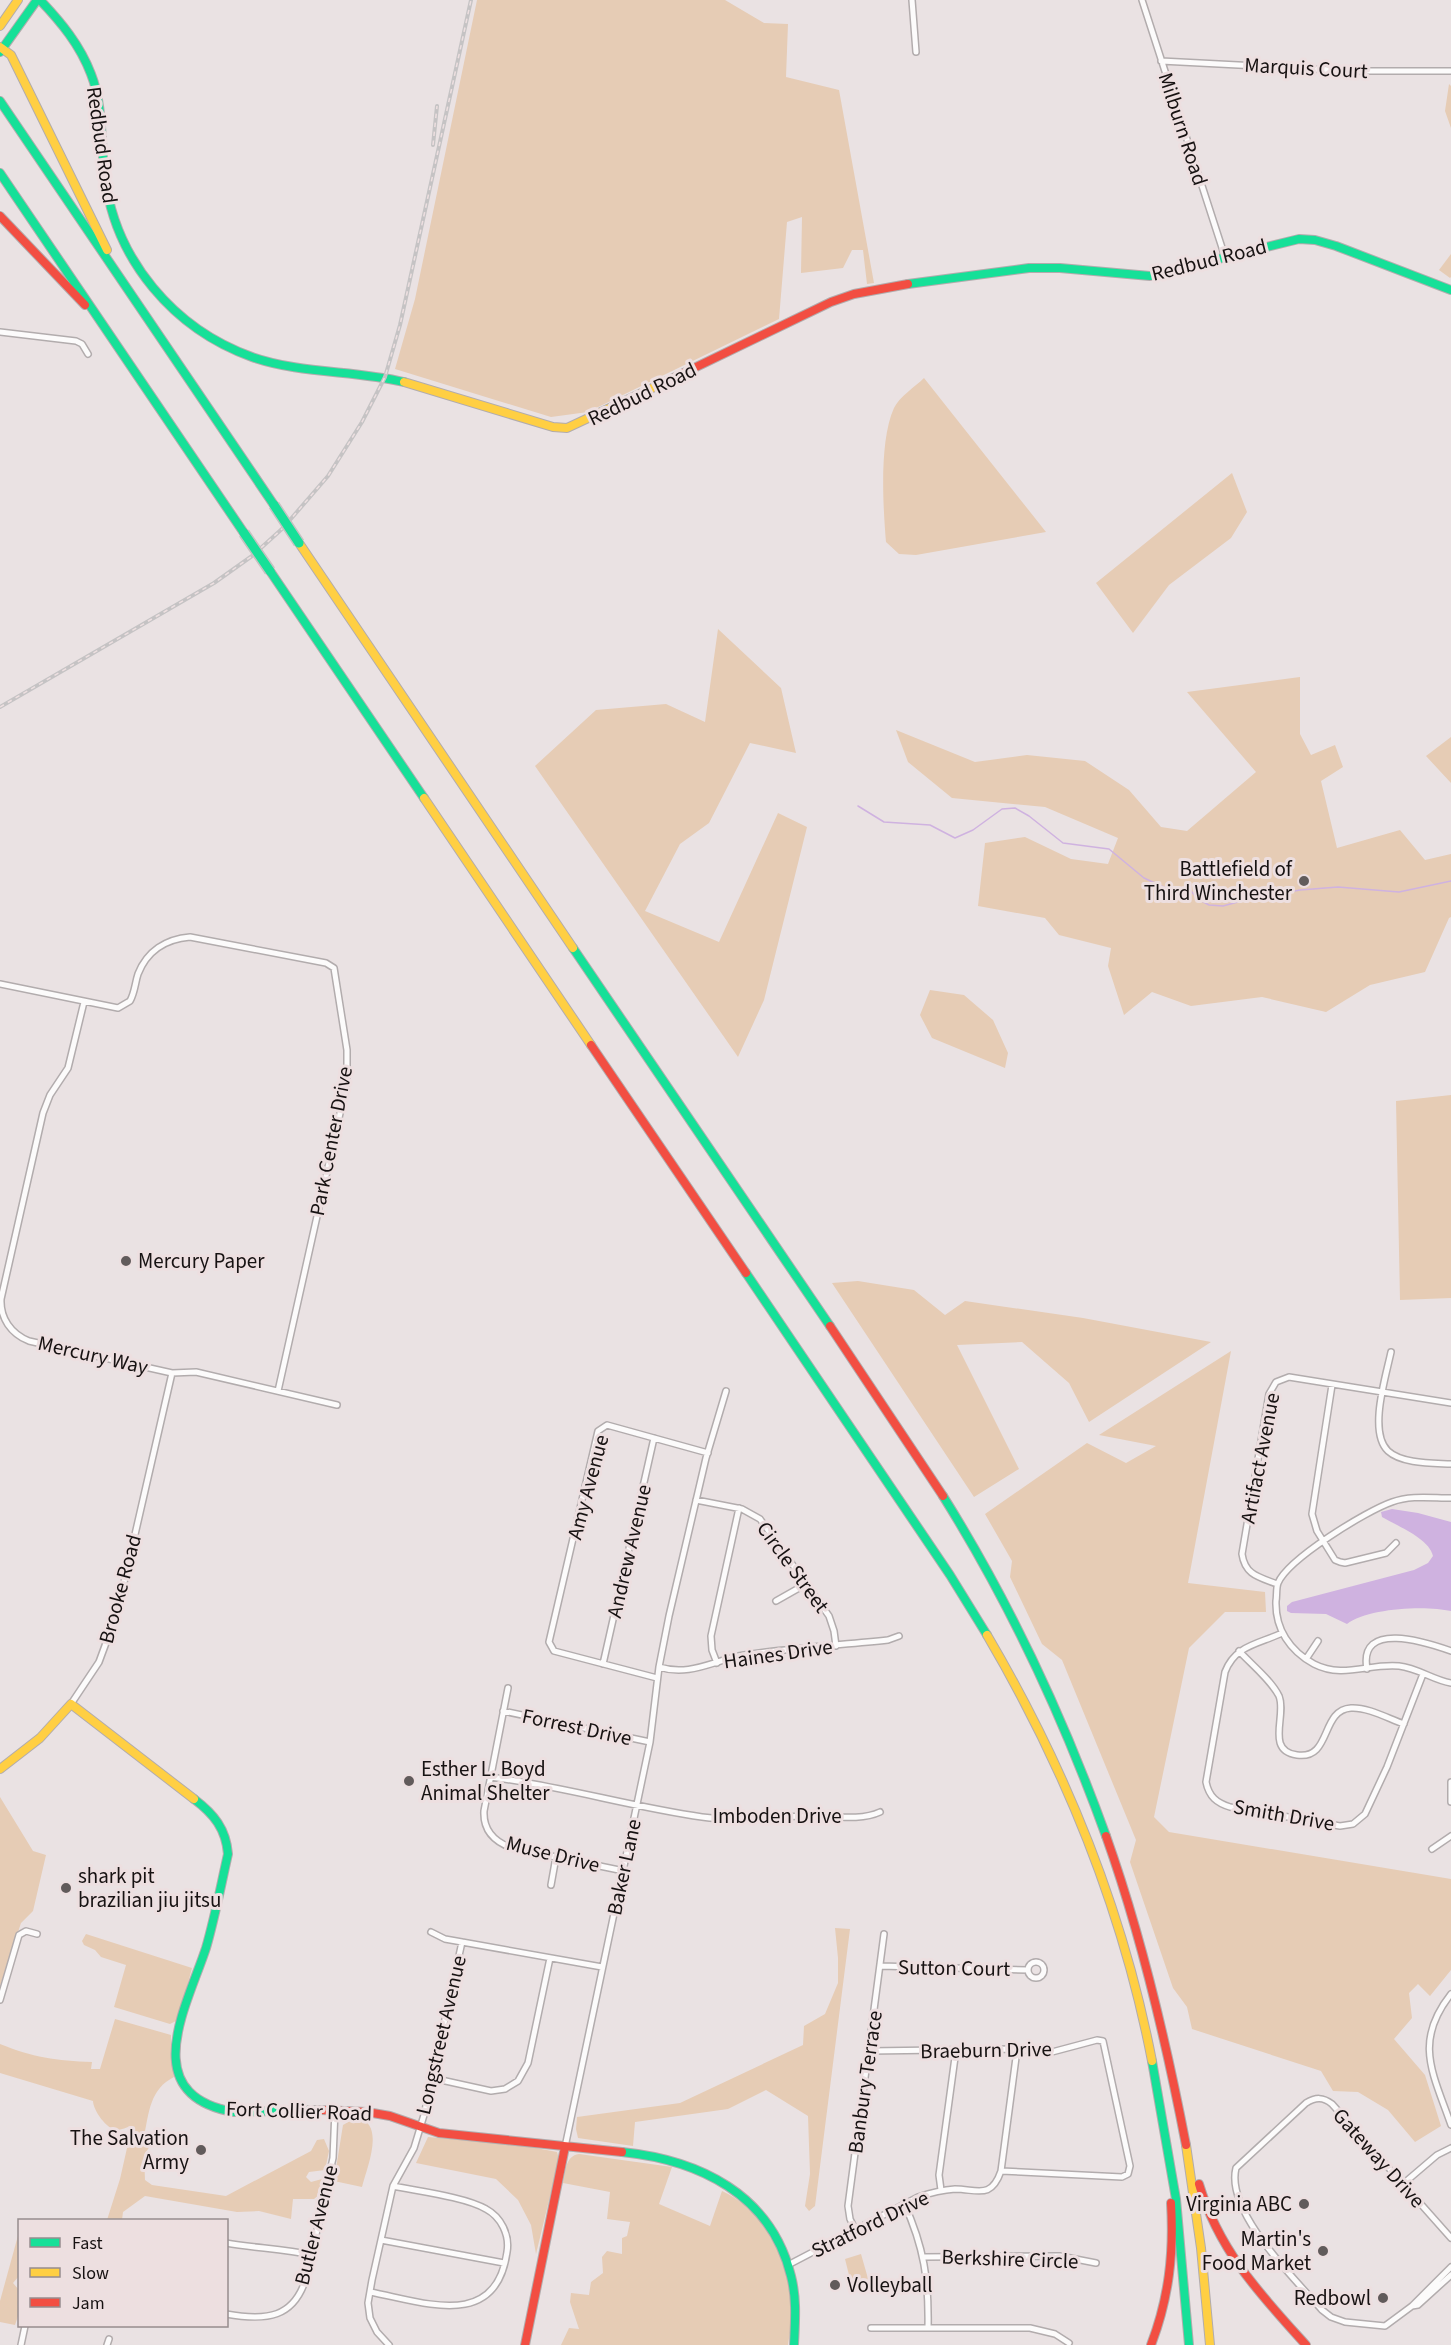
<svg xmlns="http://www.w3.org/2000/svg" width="1451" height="2345" viewBox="0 0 1451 2345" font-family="'Source Sans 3',sans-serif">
  <rect width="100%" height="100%" fill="#eae2e3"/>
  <path fill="#e6ccb5" d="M477,0H725L764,23L788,24L786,77L839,90L874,283L867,284L863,250H852L843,268L801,273L802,217L787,222L779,319L588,412L551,417L395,369L415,299Z
    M1449,84L1451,86V128L1445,111Z
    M1451,254V277L1450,278L1439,270Z
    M924,378L1046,532L916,555L899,554L886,542C883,506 879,441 894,408C899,397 916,386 924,378Z
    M1232,473L1247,512L1231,538L1169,585L1133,633L1096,583Z
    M718,629L781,688L796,753L750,743L709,823L680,844L645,911L719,942L778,813L807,827L764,1000L738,1057L535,766L596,710L666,704L705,722Z
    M1300,677V734L1311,755L1335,745L1343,767L1321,781L1337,848L1400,830L1425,860L1451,854V917L1449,918L1425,972L1370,985L1326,1012L1262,997L1191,1006L1152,992L1124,1015L1108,966L1111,948L1059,935L1045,918L978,906L985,843L1025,837L1071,859L1108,864L1118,838L1045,807L952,798L908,762L896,730L975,762L1027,755L1085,761L1129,790L1161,827L1187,831L1256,772L1187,692Z
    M1451,737V783L1426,756Z
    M930,990L964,995L993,1020L1008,1053L1005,1068L932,1038L920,1015Z
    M1451,1095V1298L1400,1300L1396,1101Z
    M858,1281L914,1290L945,1315L965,1301L1083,1318L1211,1342L1089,1422L1069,1383L1022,1342L957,1345L1019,1469L974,1497L832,1283Z
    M1231,1351L1188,1583L1265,1592L1266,1612H1225L1189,1648L1154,1817L1169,1832L1451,1879V1970L1430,1996L1418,1984L1409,1993L1412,2018L1394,2039L1425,2075L1441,2126L1415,2142L1388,2110L1358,2092L1333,2091L1321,2071L1192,2029L1187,2007L1173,1988L1130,1862L1136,1840L1062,1660L1042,1644L1010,1577L1012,1561L985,1514L1087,1443L1126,1463L1156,1446L1099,1435Z
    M0,1797L33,1851L46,1855L33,1911L21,1923L0,1986Z
    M835,1928L850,1929L815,2206L809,2211L805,2206L810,2174L808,2116L766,2090L728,2109L635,2122L633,2146L578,2138L576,2129L577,2117L680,2103L803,2045L804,2026L825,2014L838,1983V1958Z
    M86,1934L192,1968L178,2020L170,2024L114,2007L126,1965L101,1957L95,1950L84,1945L82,1941Z
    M115,2019L171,2035V2058L174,2077C150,2089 149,2112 144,2137L150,2146L144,2155L145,2180L152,2185L226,2196L311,2151L317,2140L324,2139L329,2151L325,2170L309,2172L306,2177L311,2182L322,2179L320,2194L314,2199H293L291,2219L259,2211L237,2212L145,2196L123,2212L122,2220H107L120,2179L132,2126C127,2127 121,2130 117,2130C107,2130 93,2110 93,2101L0,2073V2044C32,2057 57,2061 92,2062L91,2069H100Z
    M357,2117C386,2124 367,2167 362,2187L334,2181L343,2125Z
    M428,2137L520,2145L557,2152L559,2159L536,2254L531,2225L518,2200L496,2179L416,2163Z
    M579,2154L672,2167L659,2204L710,2226L722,2191C767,2211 793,2270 792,2317C792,2326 789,2336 788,2345H561L569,2328L579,2329L570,2302L571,2293L589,2295L591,2282L603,2273L602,2257L607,2251L622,2254V2238L627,2236L630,2222L607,2219L610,2192L563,2183C566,2171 565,2156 579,2154Z
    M19,2232V2276L13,2283L19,2290V2313L15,2325L0,2322V2301Z
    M861,2254L869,2282L852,2287L845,2259Z"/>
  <path fill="#cfb2e0" d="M1392,1509L1418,1513L1451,1522V1611C1426,1605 1367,1608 1347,1624L1326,1614L1291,1613L1287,1611V1606L1292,1602L1414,1570L1428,1563L1433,1556C1429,1538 1397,1526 1382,1517L1381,1512Z"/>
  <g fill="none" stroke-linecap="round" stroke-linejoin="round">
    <path stroke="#cfb2e0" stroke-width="1.5" d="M858,806L884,822L930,825L955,838L973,830L1002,809L1015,808L1029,816L1063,843L1109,849L1144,878L1170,890H1190L1198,899L1209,905L1223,906L1245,900L1300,890L1338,887L1399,892L1451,881"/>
    <g stroke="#b2acad" stroke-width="8">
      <path id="street" d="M912,0L916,52
        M1142,0L1225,257
        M1161,61L1353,71H1451
        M0,332L76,341L82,344L88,354
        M0,984L118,1008L130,1001C135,992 135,983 138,974C147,951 166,939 190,937L326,963L334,968L347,1050V1082L278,1391
        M84,1002L68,1068L50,1095L43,1113L1,1299C0,1318 11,1334 29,1341L172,1373L196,1372L337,1405
        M1391,1352C1386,1376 1368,1432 1388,1451C1402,1464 1433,1463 1451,1464
        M1332,1385L1312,1514L1317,1531L1335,1560L1340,1562L1345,1563L1386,1553L1396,1543
        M1451,1498C1431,1498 1411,1495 1392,1502C1366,1511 1288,1559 1278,1583C1276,1588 1277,1596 1276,1601C1275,1629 1290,1651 1314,1664C1343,1679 1369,1663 1399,1666C1418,1668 1433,1680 1451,1683
        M696,1500L742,1509L760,1519L829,1616L834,1631L836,1646
        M1277,1584C1259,1577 1245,1575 1242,1554L1269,1394L1276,1382L1289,1377L1451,1403
        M776,1601L806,1584
        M1282,1633C1259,1644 1235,1645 1225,1672L1206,1782C1209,1797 1217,1803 1230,1807L1340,1826L1353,1824L1365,1814L1387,1767L1423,1674
        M1239,1651C1252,1665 1271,1680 1279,1696C1287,1715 1265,1751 1297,1755C1332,1760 1320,1710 1351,1708C1368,1707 1389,1719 1404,1724
        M1306,1659L1318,1641
        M717,1663L712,1650L711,1636L739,1508
        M603,1664L654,1438
        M659,1667C690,1677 714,1660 744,1655C792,1648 840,1645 888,1640L899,1636
        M1367,1669C1358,1620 1426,1642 1451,1651
        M657,1678L554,1651L549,1642L598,1431L607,1425L708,1453
        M508,1688L484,1811C483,1831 495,1842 512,1848L624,1871
        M71,1704L99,1662L117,1613L172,1373
        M503,1711L650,1742
        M490,1777C562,1786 631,1807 702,1817C739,1822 775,1816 812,1816C833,1816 861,1821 880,1812
        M1451,1782V1802
        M1432,1849L1451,1836
        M551,1885L556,1857
        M431,1932L445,1939L462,1942L602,1967
        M1028 1970a8 8 0 1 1 16 0a8 8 0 1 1-16 0Z
        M880,1966L1028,1970
        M1451,1994C1413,2042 1433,2073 1451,2125
        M0,2000L19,1935L26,1931L37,1934
        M869,2051L1014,2049L1052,2052L1097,2040L1103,2041L1130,2166L1128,2174L1122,2177L1001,2171
        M432,2078L491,2091L505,2089L518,2081L528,2063L550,1958
        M565,2147L650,1742L659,1667L669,1616L706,1458L726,1391
        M1403,2184L1437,2155L1451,2148
        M941,2190L939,2175L956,2050
        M904,2203C924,2247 929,2280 928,2328
        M855,2229L850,2219L848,2206L884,1934
        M1451,2238L1332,2104C1323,2097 1316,2097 1306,2103L1236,2168C1225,2212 1295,2279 1322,2310L1331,2317L1345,2322L1385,2326L1412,2306L1451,2267
        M381,2240L504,2263
        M226,2243C255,2248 283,2249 312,2255
        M924,2257L1060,2256L1096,2263
        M788,2265L918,2197C930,2193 942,2190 955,2189C977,2189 991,2200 1001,2171L1017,2050
        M370,2292C424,2302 496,2331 507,2252C510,2235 501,2217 486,2209C466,2197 417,2191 393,2186
        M1412,2306L1418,2305L1451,2275
        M226,2314C266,2321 295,2319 307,2275L333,2158L335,2110
        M871,2328H1030L1055,2334L1069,2343
        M21,2345L25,2326
        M107,2345L109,2339
        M389,2345L377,2332L370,2318L368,2303L372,2280L393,2186L414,2148L424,2115L462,1942"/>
    </g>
    <g stroke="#b2acad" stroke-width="10">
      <path id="fast" d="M40,0C61,22 80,45 91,74C104,107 100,143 105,177C115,260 174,329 252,357C301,374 354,370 404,382
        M0,52L37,0
        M0,101L274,505
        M0,173L244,533
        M908,284L1029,268H1060L1150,276L1299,239L1315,240L1336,246L1451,290
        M270,571L424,798
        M573,948L830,1326
        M746,1273L950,1575L987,1635
        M943,1496C1010,1603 1063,1717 1106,1836
        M194,1799C214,1814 226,1829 228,1854C221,1885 215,1917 206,1948C187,2006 136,2094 233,2112L321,2110
        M1152,2061L1176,2199L1189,2345
        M622,2152C699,2160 771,2194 791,2276C797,2299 795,2322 794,2345"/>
    </g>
    <g stroke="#b2acad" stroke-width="10">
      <path id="slow" d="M0,26L18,0
        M0,47L11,55L107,250
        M404,382L553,427L567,428L663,383
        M299,543L573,948
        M424,798L591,1045
        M987,1635C1064,1766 1123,1911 1152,2061
        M0,1769L40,1738L71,1704L194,1799
        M1186,2145L1201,2248L1210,2345"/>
    </g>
    <g stroke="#b2acad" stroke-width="10">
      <path id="jam" d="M0,216L85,305
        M663,383L831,302L854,294L908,284
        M591,1045L746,1273
        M830,1326L943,1496
        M1106,1836C1142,1937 1166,2041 1186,2145
        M321,2110L367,2112L390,2116L439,2133L622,2152
        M1199,2184C1219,2251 1260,2294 1306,2345
        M525,2345L565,2147
        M1151,2345C1169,2298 1174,2253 1171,2203"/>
    </g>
    <use href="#street" stroke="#fcfbfb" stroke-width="5"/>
    <use href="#fast" stroke="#16e098" stroke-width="8"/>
    <use href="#slow" stroke="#ffcf43" stroke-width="8"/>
    <use href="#jam" stroke="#f24e42" stroke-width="8"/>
    <g stroke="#c5c3c4" stroke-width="4">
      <path id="rail" d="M433,145L437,106
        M0,707L214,583L252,556L283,528L328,476L362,422L385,377L400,325L471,0"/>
    </g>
    <use href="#rail" stroke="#eddfe0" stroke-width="1.5" stroke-dasharray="4.5" stroke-linecap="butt"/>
    <g stroke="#c5c1c1" stroke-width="12" stroke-linecap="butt">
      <path id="fast-bridge" d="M274,505L299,543
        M244,533L270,571"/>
    </g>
    <use href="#fast-bridge" stroke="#16e098" stroke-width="9"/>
  </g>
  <g fill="#615b5b" stroke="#eddfe0" stroke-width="2">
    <circle cx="1304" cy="881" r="6"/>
    <circle cx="126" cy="1261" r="6"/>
    <circle cx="409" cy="1781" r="6"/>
    <circle cx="66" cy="1888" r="6"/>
    <circle cx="201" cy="2150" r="6"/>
    <circle cx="1304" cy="2204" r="6"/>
    <circle cx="1323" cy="2251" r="6"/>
    <circle cx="835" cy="2285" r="6"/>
    <circle cx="1383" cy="2298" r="6"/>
  </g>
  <g text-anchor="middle" stroke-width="6" stroke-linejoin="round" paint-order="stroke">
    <g font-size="21" fill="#171212" stroke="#eddfe0">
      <text transform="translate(1306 68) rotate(3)" y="7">Marquis Court</text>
      <text transform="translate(1183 129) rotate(72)" y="7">Milburn Road</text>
      <text transform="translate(102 145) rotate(82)" y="7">Redbud Road</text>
      <text transform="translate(1209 260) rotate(-14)" y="7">Redbud Road</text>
      <text transform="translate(642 394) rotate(-26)" y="7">Redbud Road</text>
      <text transform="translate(331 1141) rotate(-79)" y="7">Park Center Drive</text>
      <text transform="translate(93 1355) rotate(13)" y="7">Mercury Way</text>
      <text transform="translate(1260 1458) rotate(-79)" y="7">Artifact Avenue</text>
      <text transform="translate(588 1487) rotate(-75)" y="7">Amy Avenue</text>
      <text transform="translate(629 1551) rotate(-77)" y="7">Andrew Avenue</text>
      <text transform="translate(793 1567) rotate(54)" y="7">Circle Street</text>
      <text transform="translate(120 1589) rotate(-75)" y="7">Brooke Road</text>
      <text transform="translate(778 1654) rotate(-8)" y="7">Haines Drive</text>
      <text transform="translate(577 1727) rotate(12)" y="7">Forrest Drive</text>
      <text transform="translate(1284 1815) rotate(10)" y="7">Smith Drive</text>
      <text x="777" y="1823">Imboden Drive</text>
      <text transform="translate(553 1854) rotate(14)" y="7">Muse Drive</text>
      <text transform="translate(624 1867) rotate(-78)" y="7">Baker Lane</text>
      <text transform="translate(954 1968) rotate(1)" y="7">Sutton Court</text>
      <text transform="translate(441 2035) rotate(-77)" y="7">Longstreet Avenue</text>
      <text transform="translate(986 2050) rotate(-1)" y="7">Braeburn Drive</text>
      <text transform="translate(865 2082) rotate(-82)" y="7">Banbury Terrace</text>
      <text transform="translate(299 2111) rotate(2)" y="7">Fort Collier Road</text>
      <text transform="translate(1379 2158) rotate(48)" y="7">Gateway Drive</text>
      <text transform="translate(870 2224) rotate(-26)" y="7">Stratford Drive</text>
      <text transform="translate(316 2225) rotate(-76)" y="7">Butler Avenue</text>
      <text transform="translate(1010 2259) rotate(2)" y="7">Berkshire Circle</text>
    </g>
    <g font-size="21" fill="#171212" stroke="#eddfe0" text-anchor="end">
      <text x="1292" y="876">Battlefield of<tspan x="1292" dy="24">Third Winchester</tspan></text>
      <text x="138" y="1268" text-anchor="start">Mercury Paper</text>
      <text x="421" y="1776" text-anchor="start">Esther L. Boyd<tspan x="421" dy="24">Animal Shelter</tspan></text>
      <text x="78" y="1883" text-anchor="start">shark pit<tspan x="78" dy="24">brazilian jiu jitsu</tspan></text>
      <text x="189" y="2145">The Salvation<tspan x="189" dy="24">Army</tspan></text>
      <text x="1292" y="2211">Virginia ABC</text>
      <text x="1311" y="2246">Martin's<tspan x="1311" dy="24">Food Market</tspan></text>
      <text x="847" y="2292" text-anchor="start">Volleyball</text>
      <text x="1371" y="2305">Redbowl</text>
    </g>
  </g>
  <rect x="18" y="2219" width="210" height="108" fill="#eddfe0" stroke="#978d8e" stroke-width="1.5"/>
  <rect x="30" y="2238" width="30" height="9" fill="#16e098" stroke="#978d8e" stroke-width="1.5"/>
  <text x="72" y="2249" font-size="18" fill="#171212">Fast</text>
  <rect x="30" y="2268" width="30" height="9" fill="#ffcf43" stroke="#978d8e" stroke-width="1.5"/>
  <text x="72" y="2279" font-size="18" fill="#171212">Slow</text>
  <rect x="30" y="2298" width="30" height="9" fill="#f24e42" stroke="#978d8e" stroke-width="1.5"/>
  <text x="72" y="2309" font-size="18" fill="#171212">Jam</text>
</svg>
